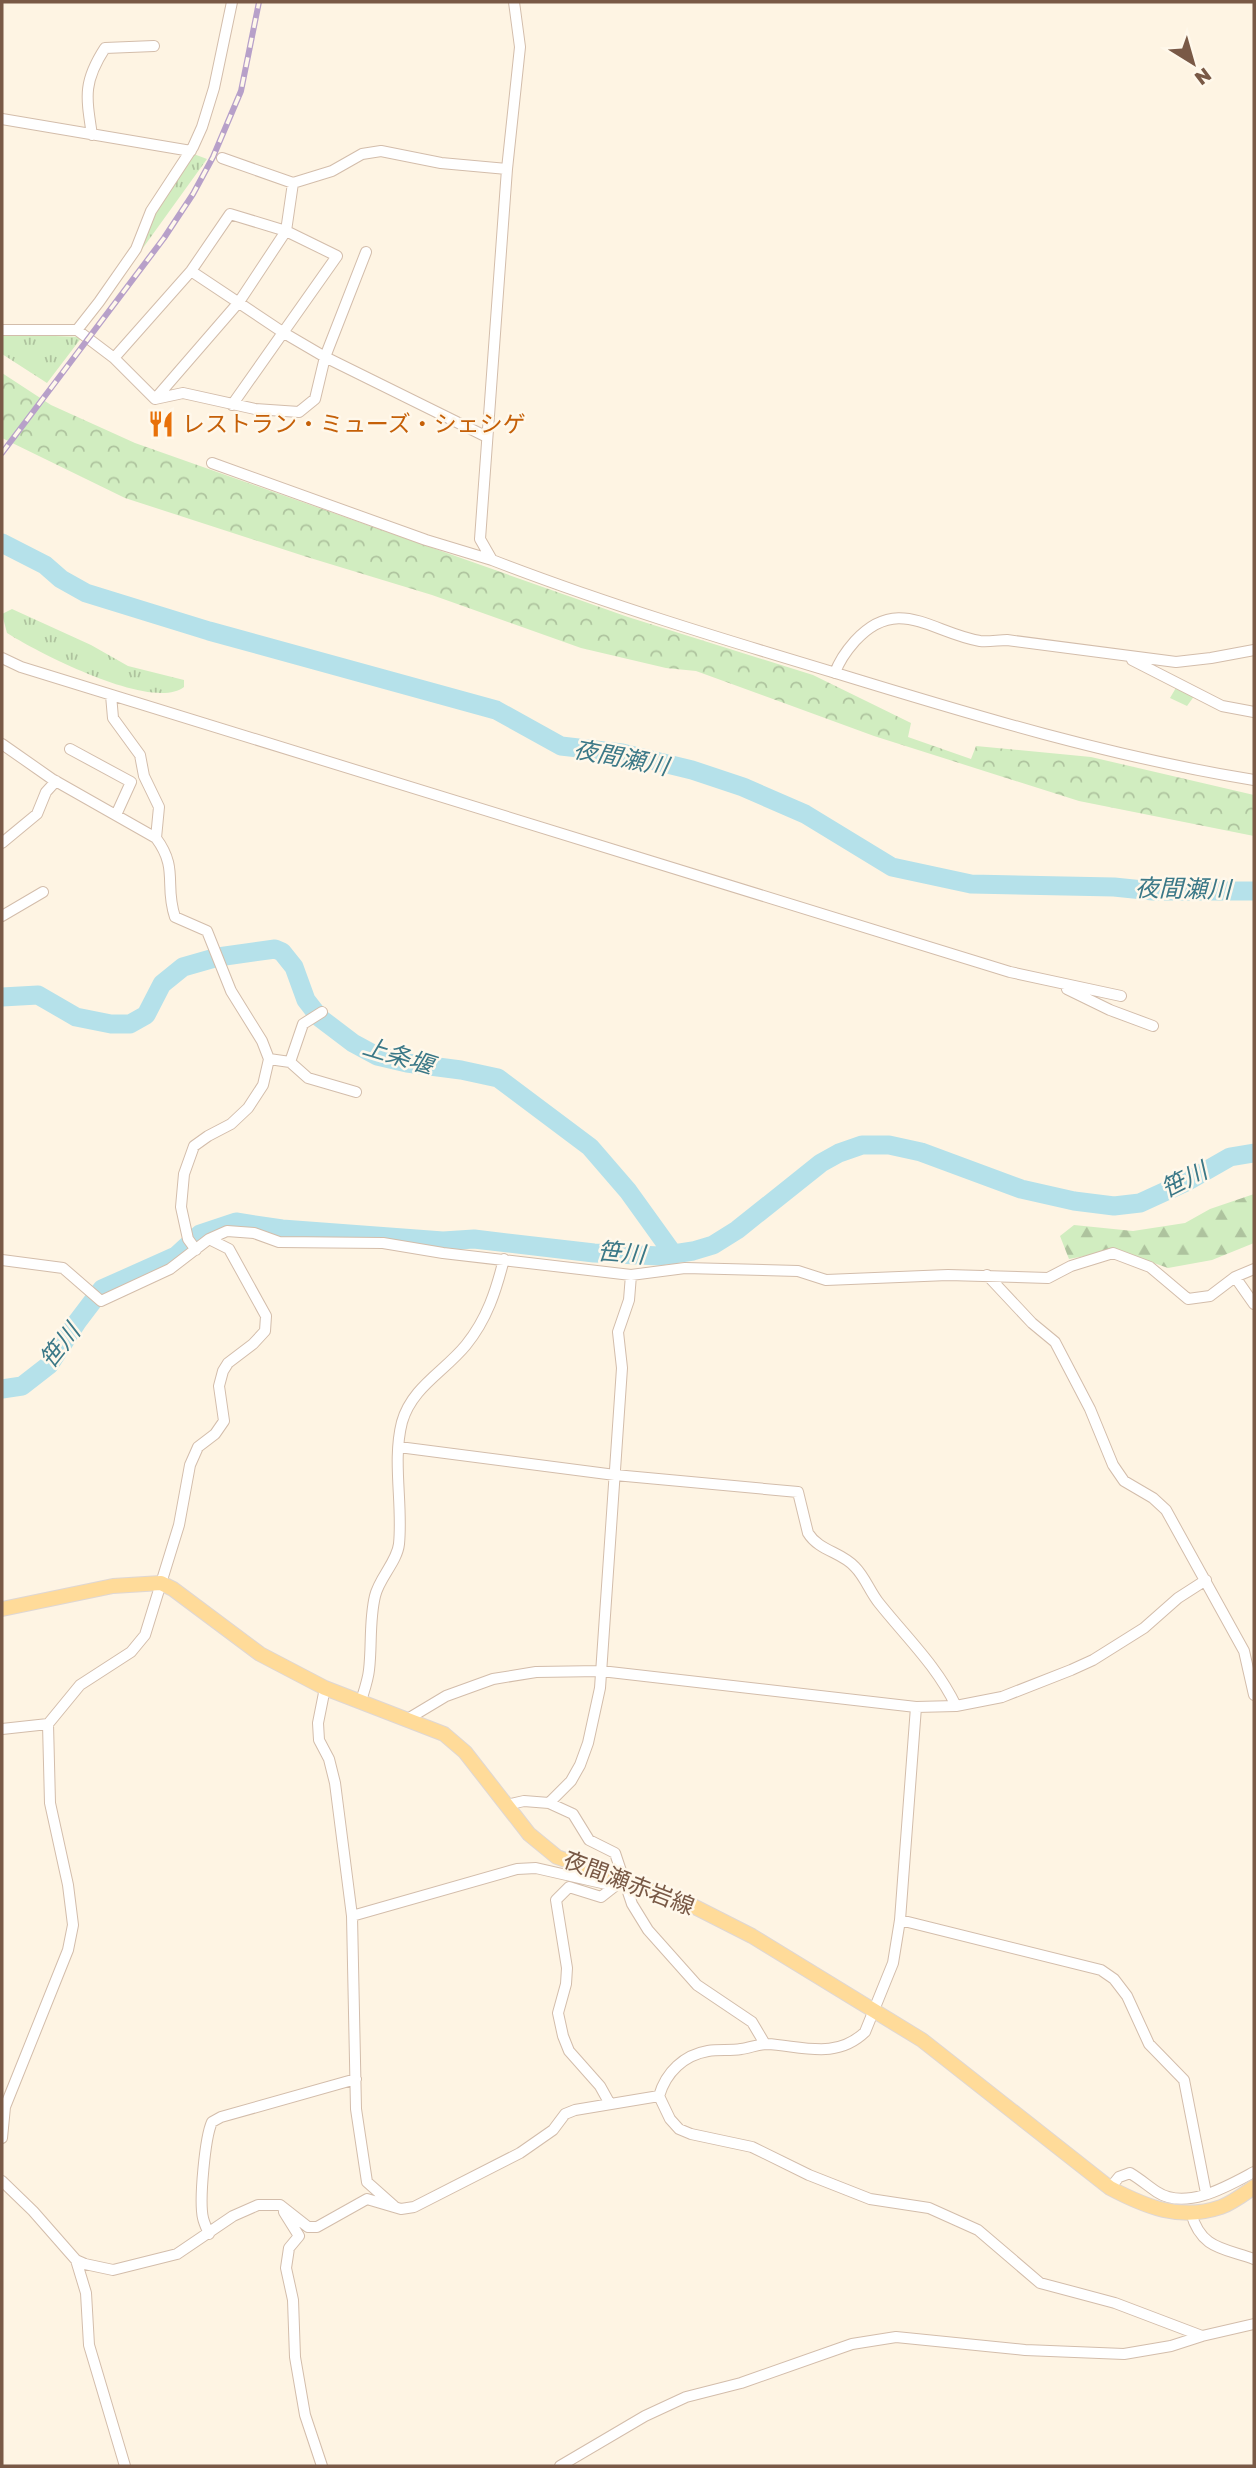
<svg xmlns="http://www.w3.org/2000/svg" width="1256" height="2468" viewBox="0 0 1256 2468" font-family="'Golos Text','Noto Sans JP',sans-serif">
  <defs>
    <pattern id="grass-tufts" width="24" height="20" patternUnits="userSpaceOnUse" patternTransform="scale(1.75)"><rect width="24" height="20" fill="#d1edc0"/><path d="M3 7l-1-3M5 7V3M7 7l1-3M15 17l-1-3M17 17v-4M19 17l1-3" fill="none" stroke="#aec39e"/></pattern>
    <pattern id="forest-firs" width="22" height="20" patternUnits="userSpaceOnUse" patternTransform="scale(1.75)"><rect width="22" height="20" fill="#d1edc0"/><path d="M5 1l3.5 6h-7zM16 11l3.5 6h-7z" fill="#aec39e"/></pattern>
    <pattern id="park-crowns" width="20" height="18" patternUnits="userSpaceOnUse" patternTransform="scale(1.75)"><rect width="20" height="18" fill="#d1edc0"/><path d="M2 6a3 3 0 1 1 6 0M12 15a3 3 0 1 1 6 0" fill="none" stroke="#aec39e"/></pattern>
  </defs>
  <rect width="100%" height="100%" fill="#fef4e3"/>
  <path fill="url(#grass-tufts)" d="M191,153L207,159L86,327L85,325Z
    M2,334L82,337L47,383L2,354Z
    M12,609L91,645L128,666L184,680V687C152,712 37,652 7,633L2,614Z"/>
  <path fill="url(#forest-firs)" d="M1254,1194V1243L1212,1260L1168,1268L1117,1250L1069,1259L1060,1236L1074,1225L1133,1231L1185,1223L1210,1209Z"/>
  <path fill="url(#park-crowns)" d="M2,373L51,405L135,443L628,617L813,675L911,723L908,737L971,759L976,746L1091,757L1254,795V836L1079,801L874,736L696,671L666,668L581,648L432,595L307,557L125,498L2,438Z
    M1177,686L1195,695L1187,706L1170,698Z"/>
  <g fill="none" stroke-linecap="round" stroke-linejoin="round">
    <path stroke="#b5e1ea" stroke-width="19" d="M2,543L45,565L61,579L86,593L209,631L496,710L561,746L622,753L692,770L743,787L805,814L892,867L971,884L1114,887L1153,891H1254
      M2,997L38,995L76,1017L111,1024H130L146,1015L162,984L183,967L218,957L275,949L282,952L294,967L306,1000L320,1018L353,1043L377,1056L407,1063L461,1070L498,1078L590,1147L628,1191L674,1255
      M2,1389L22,1386L49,1365L77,1322L102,1289L176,1256L200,1234L236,1222L282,1229L443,1241L474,1239L594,1253L660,1256L693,1251L713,1245L737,1230L821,1163L839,1153L862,1145H889L921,1152L1021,1189L1074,1201L1114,1206L1140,1203L1188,1181L1230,1157L1254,1153"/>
    <g stroke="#d3bdab" stroke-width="12">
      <path id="minor" d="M514,2L520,47L507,169L480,539L492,560C606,604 722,639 839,674C976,716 1112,757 1254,780
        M2,119L191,151
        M92,135C86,96 83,82 105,48L154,46
        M222,158L293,183L332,171L362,154L381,151L441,163L507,169
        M191,271L284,333L325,357L487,437
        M2,330H77L114,358L155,399L183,393L255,409L299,412L315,399L325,357L366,252
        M77,330L99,302L136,249L151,211L193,147L202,127L214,88L232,2
        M114,358L191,271L230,214L286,231L337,256L232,405
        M155,399L239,302L286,231L293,183
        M212,463L426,540L492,560
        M2,658L21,667L1010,972L1121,996
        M1132,660L1222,706L1254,712
        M835,673C839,661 847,650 855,641C898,594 932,633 980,641C988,642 999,640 1007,640L1176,662L1211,658L1254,650
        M111,695L113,718L140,755L144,776L159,807L156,838
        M2,744L52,779L156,838C179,869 164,885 175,917L207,931L231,991L262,1041L269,1059L263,1085L248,1108L231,1124L208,1136L194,1146L184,1174L181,1207L188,1239L196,1250
        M70,749L131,782L116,815
        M2,843L37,814L46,792L56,781
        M2,916L43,892
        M1067,989L1110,1010L1153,1026
        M269,1059L290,1062L303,1024L322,1012
        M290,1062L308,1078L356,1092
        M2,1260L63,1268L101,1301L170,1269L209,1239L227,1231L254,1233L279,1242L383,1243L443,1253L631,1275L685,1268L798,1271L826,1280L948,1275L1048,1278L1071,1266L1113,1253L1150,1267L1188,1299L1210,1296L1235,1277L1254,1269
        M987,1275L1032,1323L1055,1342L1090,1409L1113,1465L1124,1481L1153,1498L1166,1510L1244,1651L1254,1695
        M1235,1277L1254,1304
        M399,1447L615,1475L798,1492L808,1533C819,1551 842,1552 855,1567C865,1577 870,1592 879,1603C906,1637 937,1666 956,1706
        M325,1688L318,1723L319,1740L329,1759L335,1783L352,1916L356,2109L367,2182L394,2206
        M361,1701C364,1691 368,1680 369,1670C372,1646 369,1621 375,1596C379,1578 397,1562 399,1544C403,1504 392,1461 402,1422C412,1387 444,1372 466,1345C487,1319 496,1291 504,1259
        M916,1707L900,1920L893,1963L865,2032C836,2060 802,2046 767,2044C758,2044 750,2048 741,2049C730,2051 719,2049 708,2051C684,2055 666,2072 659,2096L670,2119L679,2129L691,2134L752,2147L809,2175L870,2199L929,2208L978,2230L1040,2283L1115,2303L1202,2336
        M406,1720L446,1696L493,1679L536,1672L601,1671L916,1707L956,1706L1002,1697L1071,1670L1093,1660L1144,1628L1178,1598L1206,1580
        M2,1729L48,1724
        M549,1803L571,1781L580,1765L588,1743L600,1688L622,1368L618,1332L629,1300L631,1275
        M506,1805L524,1801L549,1803L573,1814L589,1840L615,1853L632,1904L648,1930L697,1985L752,2022L765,2044
        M352,1916L517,1869L536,1868L615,1886L619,1883
        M900,1920L1101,1970L1114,1979L1127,1996L1149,2044L1184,2080L1206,2193
        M610,2104L600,2086L569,2051L563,2036L558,2013L566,1984L567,1968L556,1900L569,1887L601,1897L615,1886
        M2,2138L5,2107L68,1950L73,1925L68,1885L50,1803L48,1724L80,1685L131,1652L145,1635L179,1525L190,1465L198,1447L215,1434L224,1421L219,1386L223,1371L228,1363L253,1344L265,1331L266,1316L229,1249L209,1239
        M2,2181L33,2211L76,2260L85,2264L113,2270L177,2254L233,2216L258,2205H280L308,2227H317L367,2199L401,2209L414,2207L520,2153L553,2130L565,2114L575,2110L659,2096
        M1110,2188L1119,2177L1130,2173C1140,2179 1148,2186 1157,2192C1186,2211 1228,2186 1254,2172
        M284,2212L299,2236L289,2248L286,2268L293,2300L295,2357L305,2415L322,2466
        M1191,2213C1201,2249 1223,2248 1254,2259
        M209,2234C207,2229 204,2223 203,2218C199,2201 205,2137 212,2122L221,2117L356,2079
        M76,2260L86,2293L89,2345L125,2466
        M560,2466L645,2416L686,2397L741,2383L852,2344L896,2337L1025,2350L1124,2354L1171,2346L1202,2336L1254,2324"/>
    </g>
    <g stroke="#dfd7d3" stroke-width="16">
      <path id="major" d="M2,1609L113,1586L161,1583L173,1589L260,1654L325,1688L444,1734L465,1752L529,1834L557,1857L691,1905L752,1936L922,2040L1110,2188C1146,2207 1180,2221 1221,2207C1232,2203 1244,2194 1254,2187"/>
    </g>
    <use href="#minor" stroke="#fff" stroke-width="10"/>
    <use href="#major" stroke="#ffdb99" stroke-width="14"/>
    <g stroke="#b7a0c9" stroke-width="6">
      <path id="rail" d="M2,453L164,238L193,194L213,157L241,91L259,2"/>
    </g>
    <use href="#rail" stroke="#fff8eb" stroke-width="3.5" stroke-dasharray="10" stroke-linecap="butt"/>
  </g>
  <defs>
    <g id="restaurant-bare" transform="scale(2.1)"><path d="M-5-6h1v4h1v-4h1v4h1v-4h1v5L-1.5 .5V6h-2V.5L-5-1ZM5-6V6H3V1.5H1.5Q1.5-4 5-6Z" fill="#e8710a" stroke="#fff8eb" stroke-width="2.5" paint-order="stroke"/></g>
  </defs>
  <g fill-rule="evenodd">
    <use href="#restaurant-bare" x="161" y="424"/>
  </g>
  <g text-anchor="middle" stroke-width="5" stroke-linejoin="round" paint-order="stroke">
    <g font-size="23" fill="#c56008" stroke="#fff8eb" text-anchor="start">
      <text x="182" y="432">レストラン・ミューズ・シェシゲ</text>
    </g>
    <g font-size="23" fill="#795946" stroke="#fff8eb">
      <text transform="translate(629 1883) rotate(21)" y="8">夜間瀬赤岩線</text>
    </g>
    <g font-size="24" font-style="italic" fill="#3b7887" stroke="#fff8eb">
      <text transform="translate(621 758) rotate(11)" y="8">夜間瀬川</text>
      <text transform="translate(1183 889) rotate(1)" y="8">夜間瀬川</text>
      <text transform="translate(398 1056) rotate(17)" y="8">上条堰</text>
      <text transform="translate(1184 1180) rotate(-27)" y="8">笹川</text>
      <text transform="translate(621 1253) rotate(5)" y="8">笹川</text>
      <text transform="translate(60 1346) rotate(-52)" y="8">笹川</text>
    </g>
  </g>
  <rect width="1256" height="2468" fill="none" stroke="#795946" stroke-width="7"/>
  <g transform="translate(1193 63) rotate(143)" stroke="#fff8eb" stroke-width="5" paint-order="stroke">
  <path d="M0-5L12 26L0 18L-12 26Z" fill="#795946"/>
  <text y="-10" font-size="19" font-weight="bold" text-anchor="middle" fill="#795946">N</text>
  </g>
</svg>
